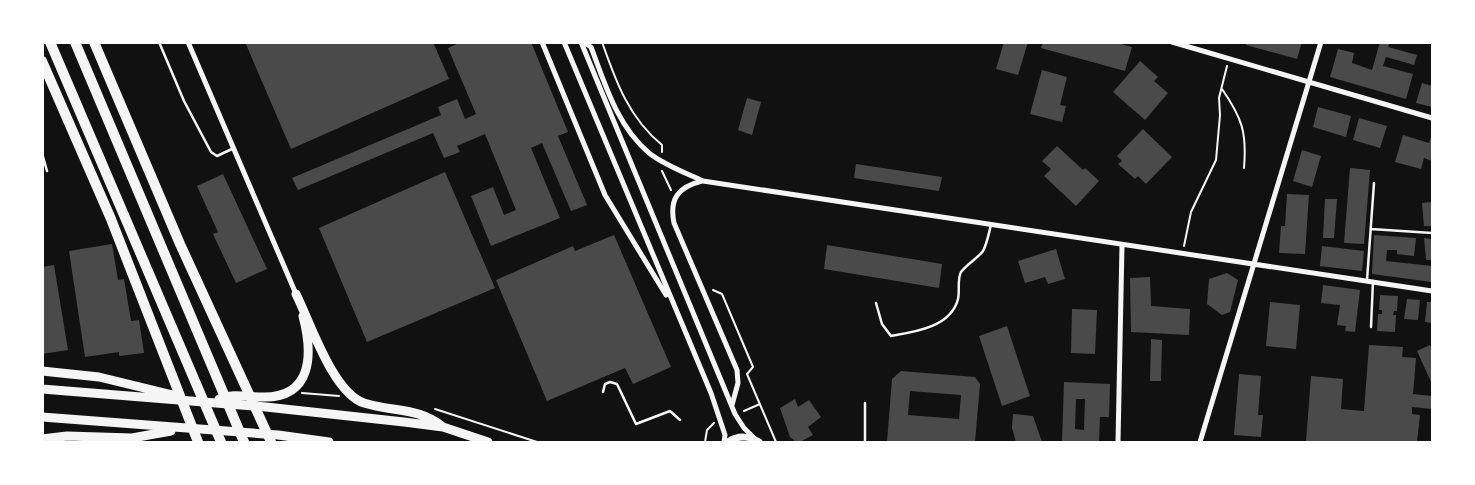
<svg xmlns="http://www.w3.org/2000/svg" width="1475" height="485" viewBox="0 0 1475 485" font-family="Signika,sans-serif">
  <rect width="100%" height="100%" fill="#111"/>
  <path fill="#4a4a4a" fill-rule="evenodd" d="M245,42H433L449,79L291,149Z
    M461,42H531L568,132L558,136L587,205L571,211L542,143L531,148L560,218L491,246L471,196L493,187L504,215L516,210L485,134L457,146L460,152L444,158L433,133L298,190L292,178L441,115L438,107L457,99L465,119L476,114L448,48Z
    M1004,42H1028L1018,75L996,69Z
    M1043,42H1114L1132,47L1125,71L1041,48Z
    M1246,42H1302L1297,59L1246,45Z
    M1380,42H1390L1388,47L1417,55L1414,65L1386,57L1383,66L1413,74L1406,99L1330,77L1338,49L1354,53L1352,63L1372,70Z
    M1140,61L1158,77L1154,81L1168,93L1145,120L1113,92Z
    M1042,70L1067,77L1060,105L1066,106L1062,122L1030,114Z
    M1422,83L1432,86V107L1416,103Z
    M747,98L761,102L752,135L738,130Z
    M1318,107L1351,116L1346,137L1313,127Z
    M1359,118L1387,126L1380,148L1353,140Z
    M1143,129L1172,157L1146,184L1138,176L1135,179L1118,164L1122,161L1117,156Z
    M1432,132V161L1424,158L1421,169L1395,162L1403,135L1429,143Z
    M1057,146L1083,170L1085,168L1099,181L1076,206L1044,176L1051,169L1042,161Z
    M1302,150L1321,156L1312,187L1293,181Z
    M856,164L942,177L939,191L854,178Z
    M1350,168L1370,170L1364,244L1344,243Z
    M445,172L495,288L367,342L319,228Z
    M223,174L267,269L236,283L213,234L218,232L197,186Z
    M1287,194L1309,195L1305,254L1279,253L1281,226H1285Z
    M1325,199H1337L1334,238H1323Z
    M1432,202V226H1424L1422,203Z
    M614,235L671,367L633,384L625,368L547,401L496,280L573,246L575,251Z
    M1374,235L1416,238L1414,256L1397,254V250H1387L1386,261L1432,266V282L1372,274Z
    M1424,238L1432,239V260H1426Z
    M112,244L118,280L124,279L131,321L139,320L144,353L119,356V352L85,357L69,251Z
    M827,245L942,264L939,288L824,269Z
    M1322,246L1364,251L1362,271L1320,266Z
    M1056,249L1065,279L1048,284L1045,277L1025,283L1018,261Z
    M54,265L68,350L42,354V267Z
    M1227,273L1238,280L1230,312L1222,315L1207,304L1209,279Z
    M1150,277L1151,306L1190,309L1189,335L1131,332L1130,278Z
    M1323,285L1360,290L1355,332L1345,331L1346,326L1337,325L1340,305L1321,303Z
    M1380,295L1398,296L1397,311H1394L1393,315H1396L1395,332L1377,331L1378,314H1382V310H1379Z
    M1407,299L1420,300L1418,320L1404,319Z
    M1270,302L1300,305L1296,349L1266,346Z
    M1427,302H1432V323L1425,322Z
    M1072,309L1097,310L1095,354L1071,353Z
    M1007,326L1030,396L1002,406L979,336Z
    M1151,339L1162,340L1161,381H1150Z
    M1369,345L1403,347L1402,357L1416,358L1413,394L1432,396V409L1412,407V414L1420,415L1417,442H1306L1311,376L1343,379L1341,409L1364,411Z
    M1430,345L1432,350V384L1417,351Z
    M901,371L975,377L980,384L975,442H887L892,379ZM910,391L961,395L959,419L908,415Z
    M1239,374L1261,376L1258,415H1263L1261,437L1234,435Z
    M1064,382L1110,384L1109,417H1100L1099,442L1062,441ZM1076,399H1085L1084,430L1075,429Z
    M795,399L798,407L809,400L821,417L808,427L813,435L800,442H796L790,437L780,408Z
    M1013,414L1033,416L1042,442H1016L1012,428Z"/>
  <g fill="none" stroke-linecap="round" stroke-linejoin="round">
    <path stroke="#f5f5f5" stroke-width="2" d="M602,42C616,82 629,118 662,145V152
      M1222,89C1242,118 1247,132 1244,168
      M662,171L671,190
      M1184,246L1191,212L1216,160L1220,115L1219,98L1227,66
      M713,290L722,294L753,367L747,374L776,442
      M302,393L339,396
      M435,409L537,442
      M744,411L760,404
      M705,442L707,430L714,423"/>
    <path stroke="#f5f5f5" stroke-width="2.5" d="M159,42L184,101L211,152L217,156L232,149
      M42,153L47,171
      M1371,229L1432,233
      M1367,280L1374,183
      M876,303L882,324L891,336C915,332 951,327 958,299C960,291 957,279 961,272C967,264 979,257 983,251C987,244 989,232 991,225
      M1371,327L1373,281
      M603,392L605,384L610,382L617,384L636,424L670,411L680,420
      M865,442V403"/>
    <path stroke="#f5f5f5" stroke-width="5" d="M188,42L296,294
      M542,42L605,195L666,295
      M564,42L711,393L725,435L724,442
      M581,42L735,414L744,428L755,439
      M583,42L591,47C605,84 617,126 649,153C664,165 686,173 703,181L1432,291
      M1172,42L1432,118
      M702,181C678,187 669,199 674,223L737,370L738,383L732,405
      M1118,442L1122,245
      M1200,442L1321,42"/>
    <path stroke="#f5f5f5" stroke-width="7" d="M728,442C738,435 750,436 759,442"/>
    <path stroke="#f5f5f5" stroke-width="9" d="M296,294C310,322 333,393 364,403C392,412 419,407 443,427
      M42,371L99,377L177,396
      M42,389L266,407L404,422L443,427L488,442
      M219,399C232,393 248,397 261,397C313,399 313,354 303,316
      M42,417L278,435L329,442
      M42,439L67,436L132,438L171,431"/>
    <path stroke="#f5f5f5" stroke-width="10" d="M50,42L221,442
      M75,42L244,442
      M94,42L180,244L271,442
      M42,61L111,219L198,442"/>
  </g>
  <rect width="1475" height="485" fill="none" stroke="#ffffff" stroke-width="88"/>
</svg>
